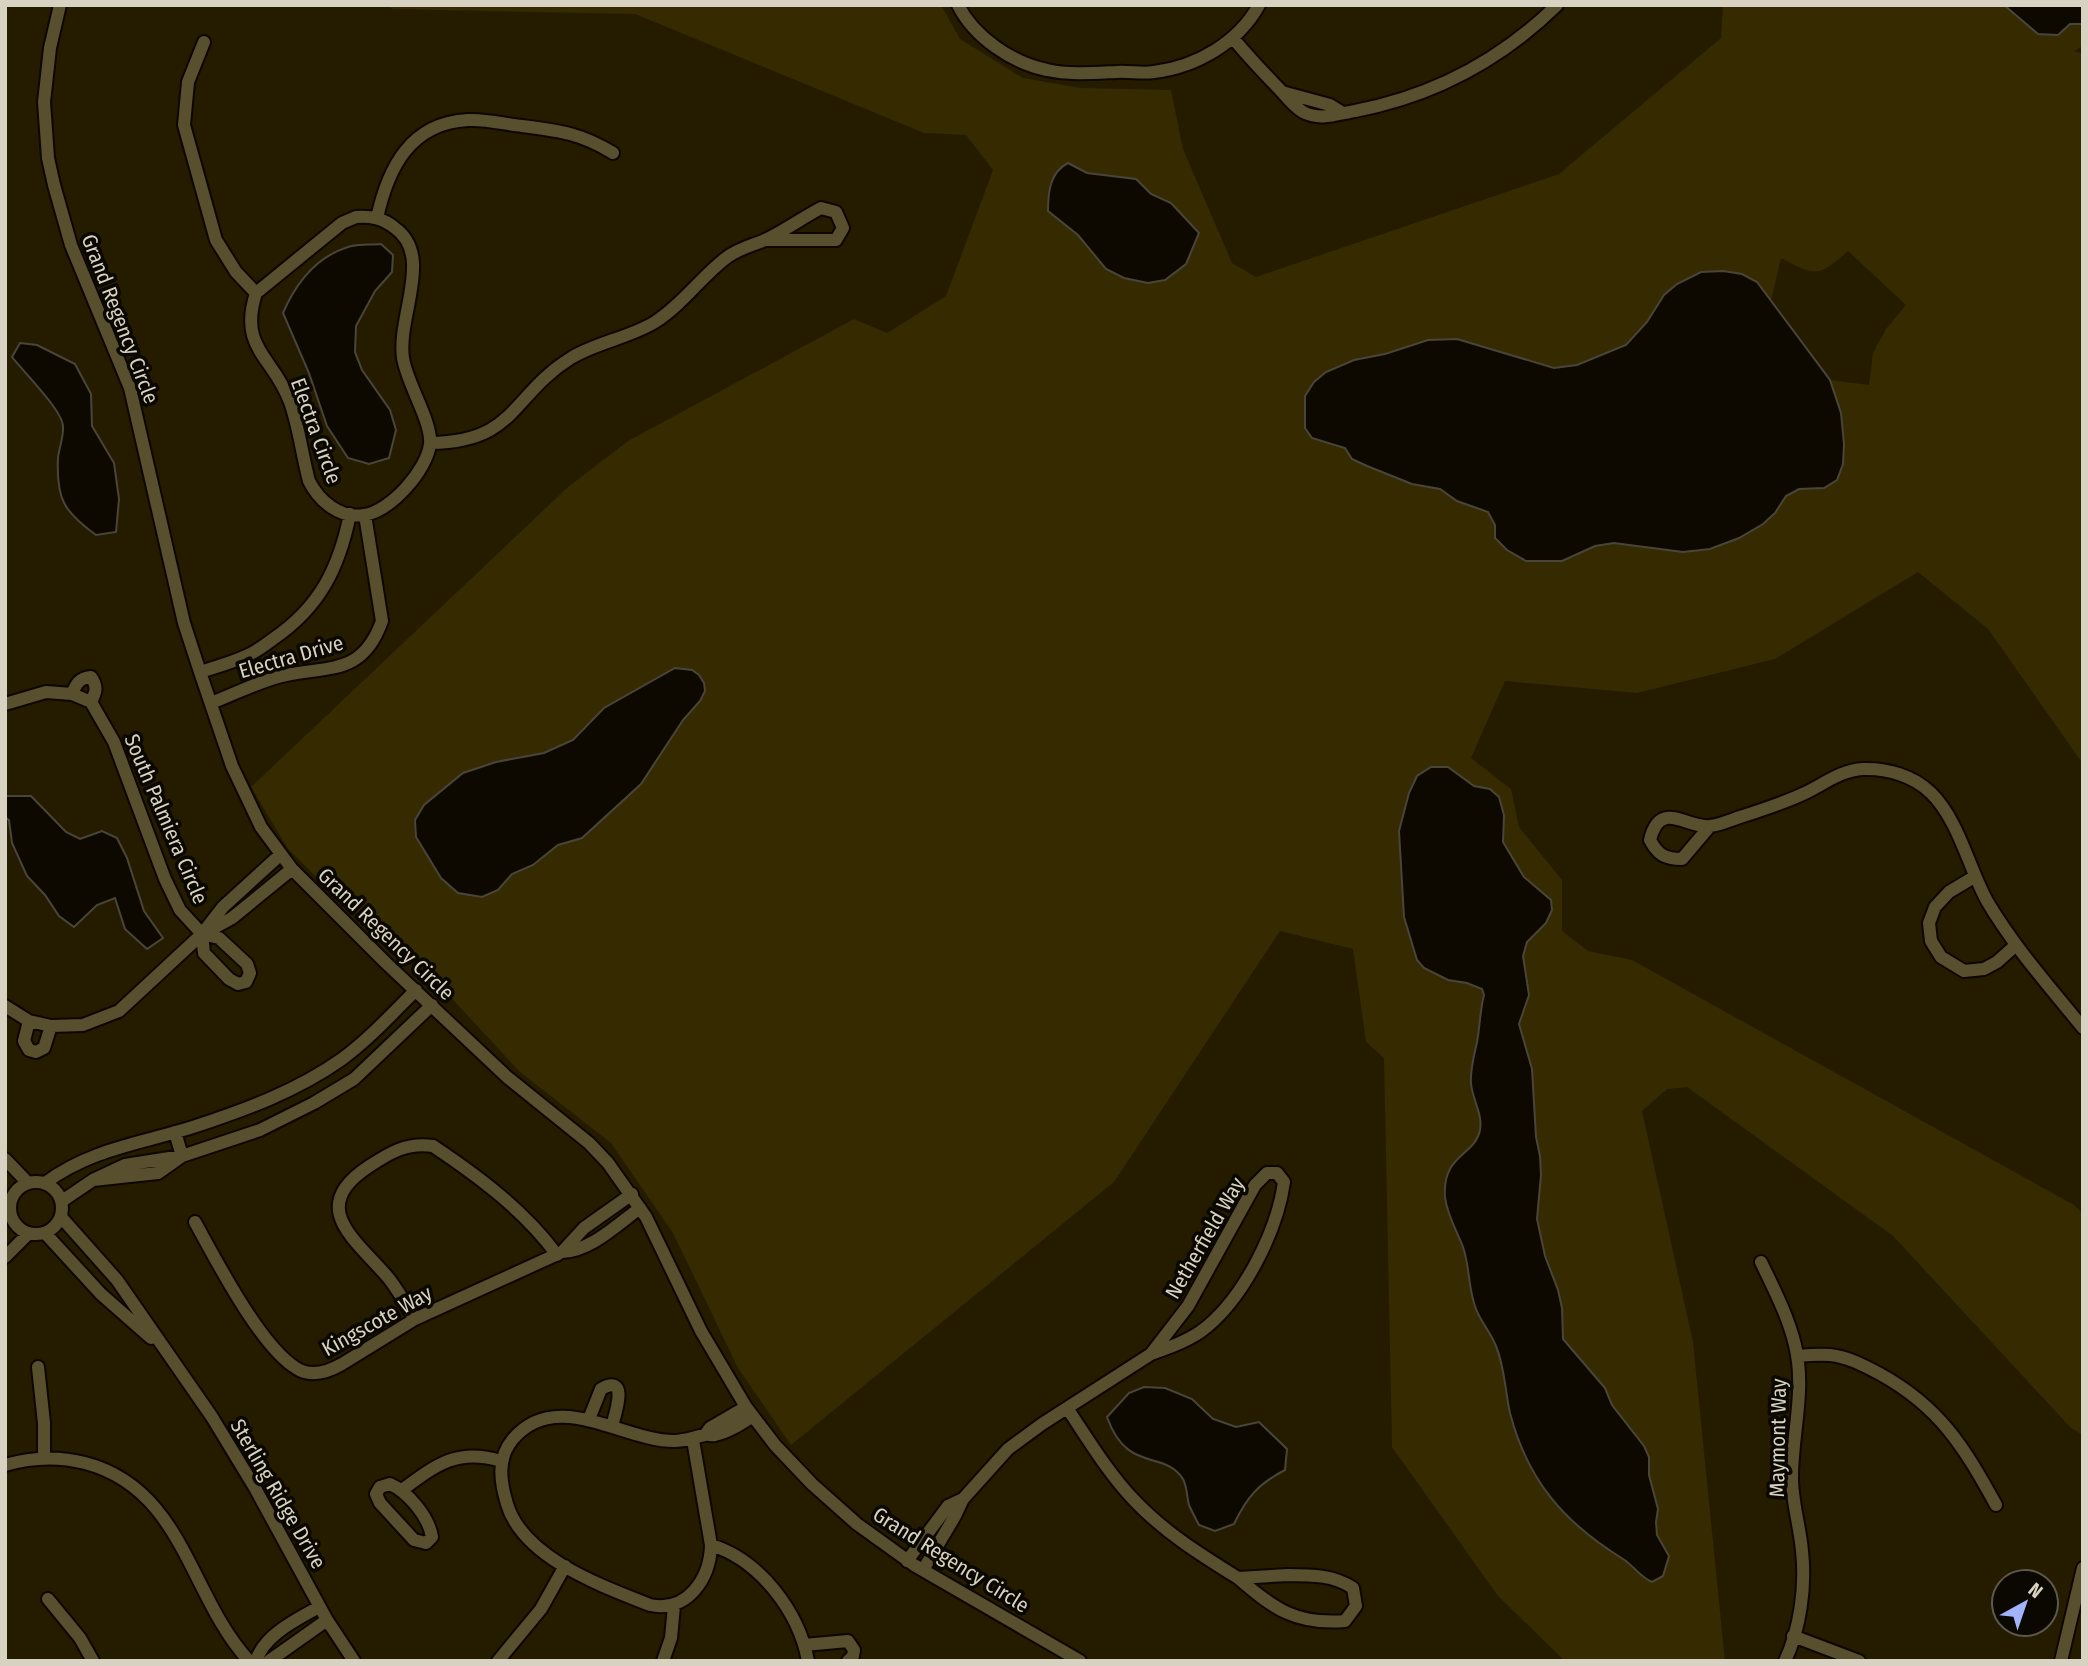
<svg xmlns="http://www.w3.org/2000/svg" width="2088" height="1666" viewBox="0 0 2088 1666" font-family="'Fira Sans Condensed',sans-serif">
  <rect width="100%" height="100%" fill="#251c00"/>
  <path fill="#352a00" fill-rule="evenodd" d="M387,5H941L960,39L1023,78L1081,88L1171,90L1183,149L1232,263L1256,277L1559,174L1721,38L1723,5H2004L2038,34L2070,24H2083V46L2074,51L2083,54V764L1988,629L1918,572L1775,659L1637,693L1505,681L1471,758L1511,789L1519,827L1562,880V931L1588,951L1632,960L2074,1205L2083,1214V1435L2071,1428L1893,1236L1687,1087L1667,1089L1642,1111L1693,1342L1725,1661H1565L1498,1596L1392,1447L1384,1058L1366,1042L1353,949L1280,931L1114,1182L791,1445L738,1368L673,1233L611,1143L520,1072L417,961L340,900L288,849L251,787L568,487L628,441L854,319L887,333L946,296L993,170L966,135L924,133L635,14L393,9ZM1848,251L1906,305L1886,329L1873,353L1869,385L1830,380L1771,301L1781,258C1815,276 1818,278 1848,251Z"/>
  <path fill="#0d0800" stroke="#4a453a" stroke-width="2" d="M2004,5H2083V24H2070L2058,35L2038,34Z
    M1068,163L1087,173L1136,179L1151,194L1171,203L1199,233L1186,264L1165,280L1148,283L1124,278L1106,269L1078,235L1048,211C1048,192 1050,172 1068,163Z
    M381,244L393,255L392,272L375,291L356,326L355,352L362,370L390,410L396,430L389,458L369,464L348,458L327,426L309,373L283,313C296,283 316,257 348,247C358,244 371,245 381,244Z
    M1723,271L1742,274L1757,282L1830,380L1841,413L1844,444L1843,464L1837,480L1824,488L1799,489L1786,496L1775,513L1763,524L1739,538L1710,549L1683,552L1614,543L1595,546L1562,561H1526L1507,550L1495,538V525L1488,512L1457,501L1440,489L1412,484L1367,466L1352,459L1345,448L1312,438L1305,428V396L1314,382L1326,372L1354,360L1385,354L1428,340L1457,339L1554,368L1577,365L1626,345L1647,322L1664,295L1677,284L1701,272Z
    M20,343L37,345L75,364L91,394L92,426L114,463L119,499L116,532L96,535C64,512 56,499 58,458C59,448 64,436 63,426C62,410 23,371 12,357Z
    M675,668L692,670L699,675L704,683L705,691L700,701L683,720L641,784L582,838L558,845L533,865L512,874L498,890L482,897L458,893L441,878L416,837L415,820L424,805L463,773L496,762L544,753L573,740L604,708Z
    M1431,767H1448L1474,786L1490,789L1499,797L1504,815L1503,842L1524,877L1551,900L1552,910L1546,923L1527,942L1523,956L1529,995L1519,1024L1532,1069L1536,1137L1540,1156L1541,1175L1537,1219L1545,1256L1558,1290L1562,1308L1563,1339L1605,1388L1612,1405L1644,1446L1649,1457V1475L1658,1509L1656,1522L1657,1535L1669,1556L1663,1576L1652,1582C1640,1577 1634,1566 1623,1559C1565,1523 1528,1482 1510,1413C1505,1391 1505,1368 1496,1346C1491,1333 1481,1322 1476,1309C1468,1289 1470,1267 1463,1247C1457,1231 1447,1215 1445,1197C1442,1154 1475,1156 1480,1130C1483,1114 1472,1099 1471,1083C1470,1069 1474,1056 1477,1042C1480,1026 1480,1010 1484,995L1482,989L1467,983L1448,980L1424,968L1417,960L1404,917L1399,831L1409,793L1417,776Z
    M5,796H31L66,832L80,839L102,831L117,838L127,858L144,911L163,938L147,949L125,929L115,898L97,905L74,927L59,916L45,895L27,876L12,843L9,820L5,817Z
    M1144,1387L1165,1388L1192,1399L1213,1419L1236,1427L1259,1422L1287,1449L1285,1470C1258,1484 1247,1497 1234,1524L1215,1531L1199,1525C1196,1519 1192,1512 1189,1505C1187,1498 1187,1486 1183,1479C1164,1449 1127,1474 1107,1417L1129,1393Z"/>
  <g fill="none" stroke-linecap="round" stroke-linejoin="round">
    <g stroke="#0e0600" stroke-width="16">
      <path id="minor" d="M60,5L50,48L44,102L48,158L54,185L71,245L130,388L184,623L200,672L232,766L261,827L292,869L386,963L507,1077L589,1143L608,1163L646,1217L701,1331L746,1407L775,1445L812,1484L857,1524L914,1565L1080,1661
        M958,5C974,37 1012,63 1047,70C1069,75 1094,73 1116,72C1129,71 1142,74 1154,72C1196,67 1238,43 1259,5
        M1233,38C1249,58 1266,75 1283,93C1289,100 1295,107 1303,112C1320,121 1337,114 1355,111C1433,96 1501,60 1557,5
        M204,42L188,82L184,125L216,240L236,272L256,293
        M1282,92L1330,105L1343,113
        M356,217C371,216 383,218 395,228C434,256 397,316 403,358C407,384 432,421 430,444C427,470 391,511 364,515C340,519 319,501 309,481C302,455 299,427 290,402C274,357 238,349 256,293L342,223Z
        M377,218C388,168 410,123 468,120C486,119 504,124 522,126C560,131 580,133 613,153
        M430,443C517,442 511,395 571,358C597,342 629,338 655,322C682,305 701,277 726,258C739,248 751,246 765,240C784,231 802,218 821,208L836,212L843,228L836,240H765
        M200,672C215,667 231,663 246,656C256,652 265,645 273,639C320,607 339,568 350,514
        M72,694C76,684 79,678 91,677C98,687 96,692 91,702
        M211,703C235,694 261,680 286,675C332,666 363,674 382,621L365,515
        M5,704L46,692L72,694L91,702L114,742L165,879L180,910L202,934L219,938L247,964L250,973L246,982L238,984L229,979L204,953L202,934
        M1710,826L1682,859C1665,859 1658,855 1650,840C1660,798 1687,829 1710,826C1720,825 1731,820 1740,817C1762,810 1784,803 1805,793C1824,784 1841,770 1863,769C1887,768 1914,776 1931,793C1958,819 1969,868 1987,901C2014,947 2050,987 2083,1028
        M1974,877L1949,892L1935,907L1929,923L1931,941L1941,957L1964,971L1984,969L1997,962L2016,945
        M203,934L232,918L292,869
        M5,1006L29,1021L51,1026L83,1025L119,1011L202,934L223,907L280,855
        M29,1021L24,1041L29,1050L36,1052L44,1048L51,1026
        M5,1159L28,1183
        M1267,1173H1277L1284,1182C1277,1232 1242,1302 1200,1332C1185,1342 1168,1348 1151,1354L1188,1306L1255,1185Z
        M93,1180L158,1173L182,1156L260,1130L314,1103L354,1079L432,1005
        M10 1208a26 26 0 1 1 52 0a26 26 0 1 1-52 0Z
        M45,1183C91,1149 139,1144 193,1127C245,1110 297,1091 342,1059C369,1039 392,1014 416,990
        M62,1201L93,1180L125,1165L182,1156L175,1132
        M61,1217L117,1280L212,1417L255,1488L327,1620L354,1661
        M195,1222C216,1260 260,1346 296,1368C311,1378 328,1372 342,1364L415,1319L562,1252C591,1251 618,1224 640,1208
        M45,1233L101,1294L151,1338
        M562,1252L584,1228L632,1194
        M5,1257L29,1233
        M1761,1262C1774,1289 1788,1316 1795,1345C1806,1390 1792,1433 1792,1478C1792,1502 1800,1527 1802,1551C1806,1587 1800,1629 1785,1661
        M415,1319C405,1304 397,1287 385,1274C352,1237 309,1206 368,1167C389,1153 407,1142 433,1146C478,1176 525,1211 557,1255
        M1797,1356C1808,1355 1819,1354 1830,1355C1848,1357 1863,1365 1880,1374C1940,1407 1964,1447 1996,1505
        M38,1367L44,1423V1457
        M1067,1408C1088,1439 1108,1473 1134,1500C1164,1532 1201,1555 1238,1578
        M589,1419L601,1389C630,1373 615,1414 612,1426
        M705,1435L710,1428L746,1407
        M693,1440L711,1545C710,1579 687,1613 650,1605C602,1586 523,1558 507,1504C500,1481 497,1458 513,1439C557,1388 623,1441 674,1441C685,1441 694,1437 705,1435C708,1434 712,1436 715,1435C729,1432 742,1423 753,1416
        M5,1465C32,1457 58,1456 85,1463C184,1489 189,1596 249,1661
        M390,1484C408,1492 429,1517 432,1537L426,1543L414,1540L380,1503L376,1494L380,1487Z
        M402,1490C437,1464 458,1448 501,1461
        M711,1545C760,1560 799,1612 808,1661
        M907,1561L948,1506L963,1499
        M923,1570L955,1516L963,1499L1008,1449L1042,1424L1151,1354
        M1288,1575C1311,1575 1334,1575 1353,1588L1356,1606L1345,1621C1296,1625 1274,1609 1238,1578Z
        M48,1599L80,1638L93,1661
        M1793,1636L1859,1661
        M804,1645L848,1641L854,1650L853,1656L848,1661
        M256,1661C264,1635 296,1620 319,1607
        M269,1661L327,1620
        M498,1661L541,1609L565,1566
        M663,1661L671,1638L674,1606
        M2061,1661L2083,1568"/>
    </g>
    <use href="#minor" stroke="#584f2f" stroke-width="12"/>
  </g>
  <g text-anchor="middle" stroke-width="7" stroke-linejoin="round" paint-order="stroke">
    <g font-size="21" fill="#d7d2c1" stroke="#0b0701">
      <text transform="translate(120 319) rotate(69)" y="7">Grand Regency Circle</text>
      <text transform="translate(316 431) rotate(70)" y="7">Electra Circle</text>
      <text transform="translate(291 657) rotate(-16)" y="7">Electra Drive</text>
      <text transform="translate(166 819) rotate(67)" y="7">South Palmiera Circle</text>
      <text transform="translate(386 934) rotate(44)" y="7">Grand Regency Circle</text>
      <text transform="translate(1205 1238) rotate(-60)" y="7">Netherfield Way</text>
      <text transform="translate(377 1321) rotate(-29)" y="7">Kingscote Way</text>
      <text transform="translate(1778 1438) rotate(-89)" y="7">Maymont Way</text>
      <text transform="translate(278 1494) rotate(60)" y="7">Sterling Ridge Drive</text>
      <text transform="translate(951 1560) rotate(32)" y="7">Grand Regency Circle</text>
    </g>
  </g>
  <rect width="2088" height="1666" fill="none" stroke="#d7d2c1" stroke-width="14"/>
  <g transform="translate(2025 1603) rotate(40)"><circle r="33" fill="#0b0701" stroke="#5d584e" stroke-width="2"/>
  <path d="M0-5L12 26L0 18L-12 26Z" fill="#a1b3fd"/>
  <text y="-10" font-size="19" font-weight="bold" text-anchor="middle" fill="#d7d2c1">N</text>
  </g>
</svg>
